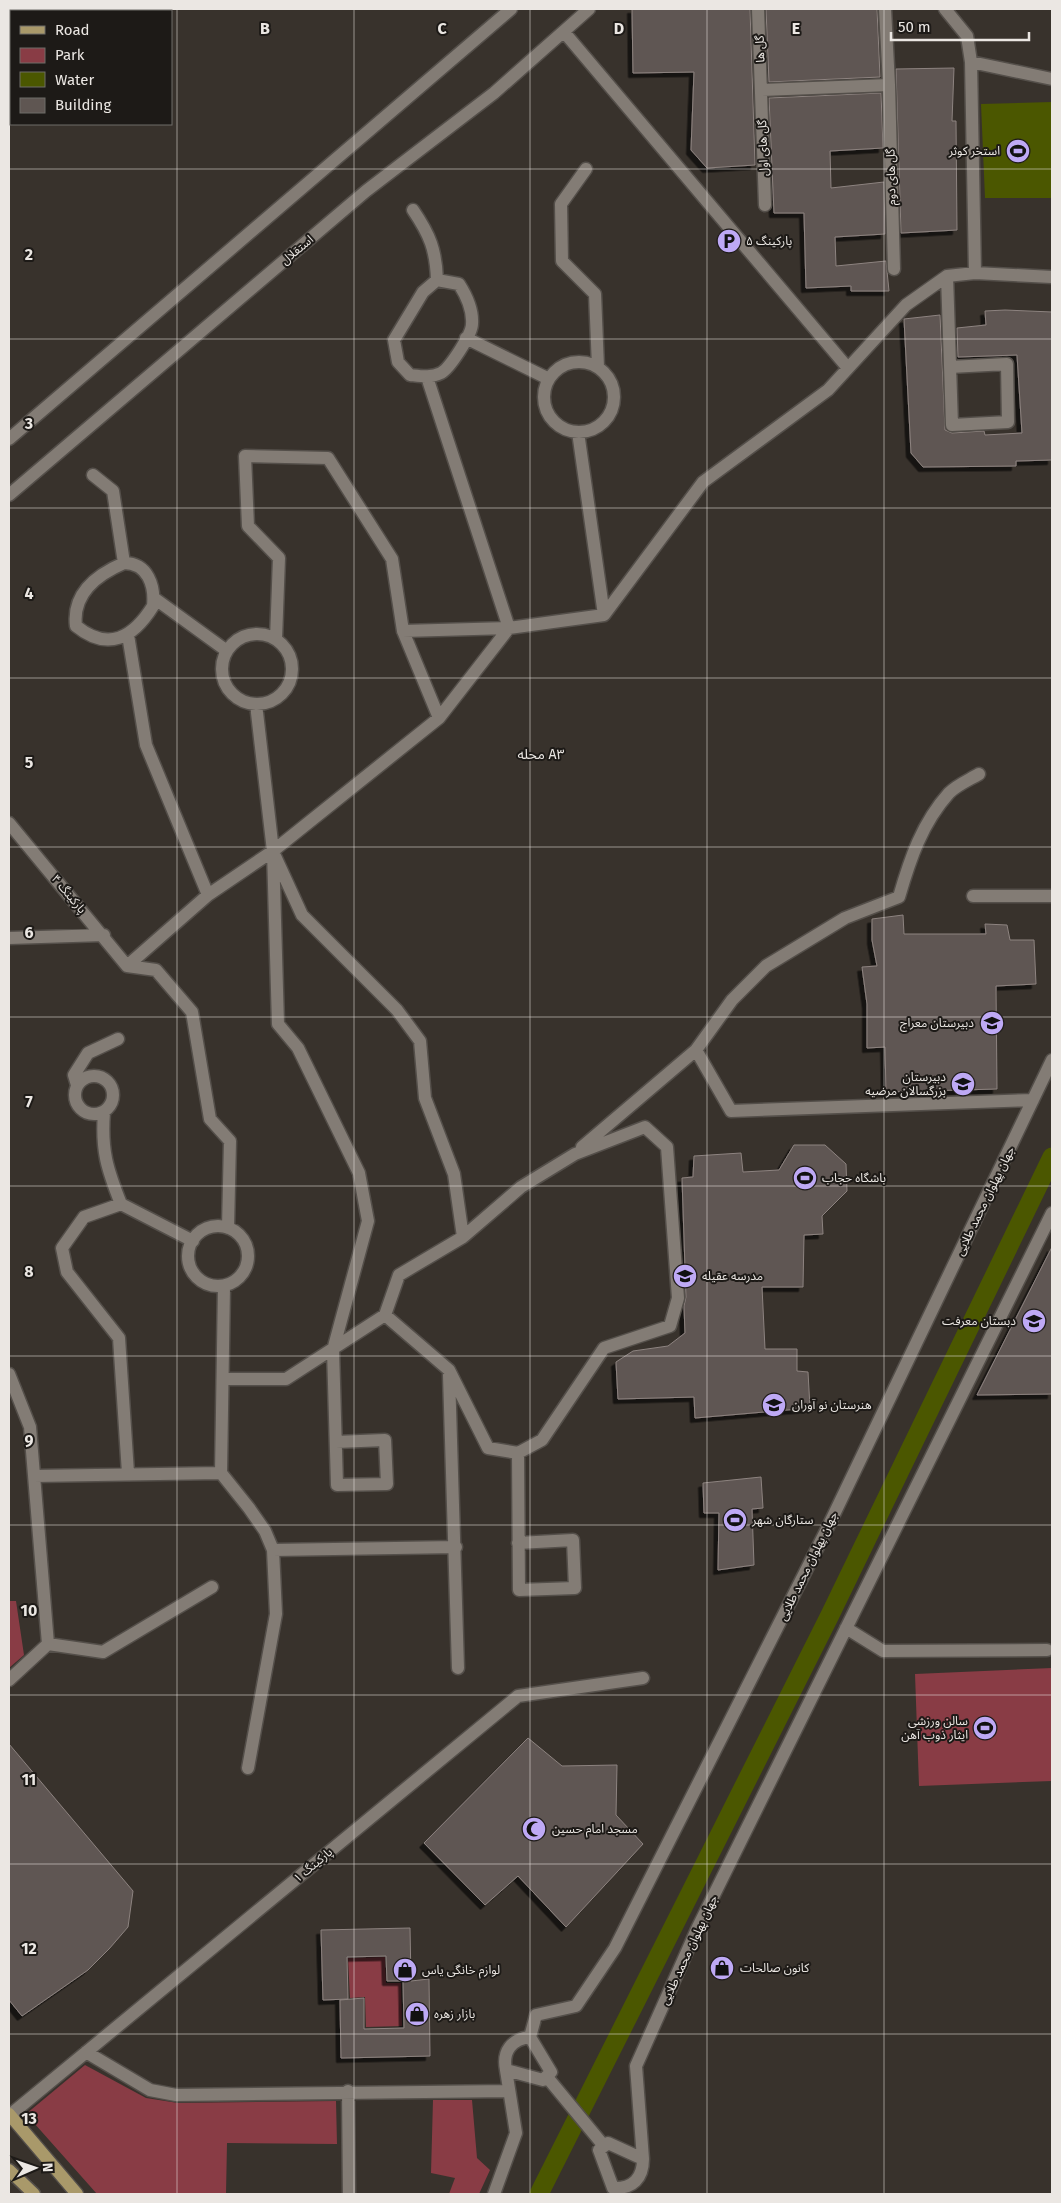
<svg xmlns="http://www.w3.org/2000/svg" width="1061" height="2203" viewBox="0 0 1061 2203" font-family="'Fira Sans','Noto Sans Arabic',sans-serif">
  <defs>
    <filter id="shadow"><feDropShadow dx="-4.5" dy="4.5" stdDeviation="0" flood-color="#0009"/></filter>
  </defs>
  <rect width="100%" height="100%" fill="#38322c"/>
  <path fill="#893c45" d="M9,1601H16L24,1655L9,1668Z
    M1052,1668V1781L919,1786L915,1674Z
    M385,1957L386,1983H401L402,2026L366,2027L365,1997L350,1998L348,1958Z
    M85,2065L146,2098L178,2103L336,2101L337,2144L227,2143L226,2194H97L26,2114Z
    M433,2100H472L477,2158L490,2170L479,2194H449L455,2178L431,2173Z"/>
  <path fill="#4b5700" d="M1052,102V198H985L981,104Z"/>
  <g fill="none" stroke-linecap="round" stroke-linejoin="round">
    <path stroke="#4b5700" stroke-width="19" d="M539,2194L830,1615L1052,1157"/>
  </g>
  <path fill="#5f5652" stroke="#8d8380" filter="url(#shadow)" d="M632,9H750L755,165L707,168L691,150L694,72L633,73Z
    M766,9H877L880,77L769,82Z
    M954,68L952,121H956L957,230L901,233L896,69Z
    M881,93L883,148L830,151L831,188L884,182L885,234L835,237L836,266L886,261L889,291H851V286L806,288L804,213H774L769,98Z
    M1005,310L1052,312V460L1016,461V466L923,467L911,453L904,319L940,315L945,430L952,433L984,431L985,435L1022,433L1017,355L958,357L957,328L986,325L985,311Z
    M903,915L904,934H986L985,924L1007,925L1010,940H1034L1036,984L996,986L997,1089L886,1092L885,1047L867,1048V1004L862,967L877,966L872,940V919Z
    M794,1145H825L846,1164L847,1191L822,1216L823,1234L804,1235L803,1287H762L765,1349H797V1371L808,1372L810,1408L695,1418L694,1397L618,1399L616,1362L633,1351L668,1346L685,1333L684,1306L686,1297L682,1178L693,1177L694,1156L741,1153L743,1172L779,1170Z
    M1052,1247V1394L977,1395Z
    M761,1477L763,1508L752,1509L754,1565L718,1570L719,1513H704L703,1483Z
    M528,1738L562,1766L617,1765L616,1815L643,1844L566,1927L518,1876L485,1905L424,1843Z
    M9,1744L133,1891L128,1927L109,1949L88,1970L22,2016L9,2000Z
    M410,1928L411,1981L429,1979L430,2056L341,2058L340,2000L364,1998V2029L404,2028L403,1981H408H387L386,1956L347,1957L348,1999L323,2000L321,1930Z"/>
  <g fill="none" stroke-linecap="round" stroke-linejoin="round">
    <g stroke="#544f4a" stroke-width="15">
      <path id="minor" d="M758,9L765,205
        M885,9L889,85L894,269
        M945,9L967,36L971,62L975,273
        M564,32L847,367
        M971,62L1052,79
        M761,90L889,85
        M586,169L561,204L562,261L595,294L598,367
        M413,210C430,235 436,250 437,280
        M947,276L952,425L1008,422L1007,364L950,367
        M437,280L459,284C466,295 473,310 472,324C472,334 450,368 441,373C431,378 420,376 410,375L398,362L394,340L423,292Z
        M466,338L549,379
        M544 397a35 35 0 1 1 70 0a35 35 0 1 1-70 0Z
        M578,432L604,615
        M9,439L511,9
        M93,475L113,491L124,563
        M9,495L366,191L494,93L589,9
        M124,563C148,563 155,586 153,606C133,638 108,652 76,626C72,594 96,575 124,563Z
        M154,598L227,651
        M403,631L509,628L427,377
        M222 669a35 35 0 1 1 70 0a35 35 0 1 1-70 0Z
        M128,635L146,745L208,895
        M276,639L279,558L248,526L245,456L328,458L392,559L403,631L439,718
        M256,704L273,851L278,1024L298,1048L359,1173L368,1221L333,1350L337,1485L387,1484L385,1440L336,1442
        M9,823L127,966
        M275,856L302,915L397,1010L420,1041L425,1098L454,1174L463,1237
        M973,896H1052
        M9,938L104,935
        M127,966L208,895L273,851L439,718L509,628L604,615L703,482L828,390L906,305L947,276L975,273L1052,277
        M127,966L156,970L192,1012L210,1119L230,1141L228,1228
        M696,1050L731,1111L1033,1100
        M75 1095a19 19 0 1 1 38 0a19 19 0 1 1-38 0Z
        M77,1085L74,1075L88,1053L118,1039
        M104,1112C101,1150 107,1169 121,1204
        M582,1147L696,1050L732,1000L766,966L845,918L899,897C910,859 922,823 949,793C957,785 969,780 979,774
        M188 1256a30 30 0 1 1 60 0a30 30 0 1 1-60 0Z
        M224,1286L221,1473L249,1508L265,1531L273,1550L276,1614L248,1768
        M9,1374L30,1427L48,1644
        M449,1375L458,1668
        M223,1379H286L385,1315L399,1275L463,1237L521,1187L575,1154L645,1127L667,1147L678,1298L670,1326L604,1348L542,1440L518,1453L488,1448L449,1370L385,1315
        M518,1453L519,1590L575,1588L573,1540L518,1543
        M128,1473L119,1338L67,1272L62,1248L84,1217L121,1204L193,1241
        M34,1476L221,1473
        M273,1550L456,1547
        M846,1628L883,1651L1047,1650
        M48,1644L103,1652L212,1587
        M9,1680L48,1644
        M530,2037L536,2015L576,2006L615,1948L827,1529L1052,1060
        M530,2037L551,2072L543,2080L506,2070C502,2051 512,2039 530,2037Z
        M86,2052L150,2090L176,2095L509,2091
        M547,2077L604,2146
        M348,2091L349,2194
        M10,2115L518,1696L643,1678
        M608,2143L643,2159C643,2178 633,2189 613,2188L599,2150Z
        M643,2159L636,2066L698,1927L1052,1213
        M494,2194L516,2133L506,2070"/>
    </g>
    <g stroke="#544f4a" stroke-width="15">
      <path id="major" d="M9,2114L77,2194
        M9,2170L34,2194"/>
    </g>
    <use href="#minor" stroke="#837c75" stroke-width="12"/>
    <use href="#major" stroke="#a9996a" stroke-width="12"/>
  </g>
  <path fill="none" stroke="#ebe7e3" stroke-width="1" stroke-opacity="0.55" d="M177,9V2194M354,9V2194M530,9V2194M707,9V2194M884,9V2194M9,169H1052M9,339H1052M9,508H1052M9,678H1052M9,847H1052M9,1017H1052M9,1186H1052M9,1356H1052M9,1525H1052M9,1695H1052M9,1864H1052M9,2034H1052"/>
  <defs>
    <g id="stadium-disc" transform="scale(1.25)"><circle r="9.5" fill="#bea9f5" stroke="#1d1a17"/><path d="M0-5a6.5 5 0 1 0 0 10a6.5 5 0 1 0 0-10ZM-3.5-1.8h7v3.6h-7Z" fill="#111"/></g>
    <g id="parking-disc" transform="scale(1.25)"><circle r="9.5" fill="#bea9f5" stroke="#1d1a17"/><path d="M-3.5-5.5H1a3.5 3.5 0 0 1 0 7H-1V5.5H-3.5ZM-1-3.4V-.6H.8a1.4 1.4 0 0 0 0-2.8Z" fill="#111"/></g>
    <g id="school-disc" transform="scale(1.25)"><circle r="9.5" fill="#bea9f5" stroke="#1d1a17"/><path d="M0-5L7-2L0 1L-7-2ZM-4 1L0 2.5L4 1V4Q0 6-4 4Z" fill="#111"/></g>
    <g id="mosque-disc" transform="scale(1.25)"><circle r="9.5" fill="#bea9f5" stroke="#1d1a17"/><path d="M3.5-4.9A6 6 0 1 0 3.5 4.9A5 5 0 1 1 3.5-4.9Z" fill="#111"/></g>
    <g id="shop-disc" transform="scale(1.25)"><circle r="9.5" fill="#bea9f5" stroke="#1d1a17"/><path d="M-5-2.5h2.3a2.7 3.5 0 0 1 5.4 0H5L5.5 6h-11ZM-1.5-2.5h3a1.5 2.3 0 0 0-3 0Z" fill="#111"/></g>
  </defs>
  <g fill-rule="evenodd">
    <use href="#stadium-disc" x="1018" y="151"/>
    <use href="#parking-disc" x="729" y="241"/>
    <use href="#school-disc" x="992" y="1023"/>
    <use href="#school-disc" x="963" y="1084"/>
    <use href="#stadium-disc" x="805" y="1178"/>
    <use href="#school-disc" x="685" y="1276"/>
    <use href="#school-disc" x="1034" y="1321"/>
    <use href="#school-disc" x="774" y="1405"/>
    <use href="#stadium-disc" x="735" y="1520"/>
    <use href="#stadium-disc" x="985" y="1728"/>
    <use href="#mosque-disc" x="534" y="1829"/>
    <use href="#shop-disc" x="722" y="1968"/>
    <use href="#shop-disc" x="405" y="1970"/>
    <use href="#shop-disc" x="417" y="2014"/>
  </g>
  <g text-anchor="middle" stroke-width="4" stroke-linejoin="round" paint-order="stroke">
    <g font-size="12" fill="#ebe7e3" stroke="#1d1a17">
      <text transform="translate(760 49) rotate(-92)" y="4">گل ها</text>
      <text transform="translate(763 148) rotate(-92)" y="4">گل های اول</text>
      <text transform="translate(891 177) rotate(-91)" y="4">گل های دوم</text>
      <text transform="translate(297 250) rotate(-40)" y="4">استقلال</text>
      <text transform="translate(69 894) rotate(50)" y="4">پارکینگ ۴</text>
      <text transform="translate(985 1201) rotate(-64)" y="4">جهان پهلوان محمد طلایی</text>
      <text transform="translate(808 1566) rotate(-64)" y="4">جهان پهلوان محمد طلایی</text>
      <text transform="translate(313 1865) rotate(-40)" y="4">پارکینگ ۱</text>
      <text transform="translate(689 1950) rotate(-65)" y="4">جهان پهلوان محمد طلایی</text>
    </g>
    <g font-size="12" fill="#ebe7e3" stroke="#1d1a17" text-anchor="start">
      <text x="1000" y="155" text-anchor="end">استخر کوثر</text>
      <text x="746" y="245">پارکینگ ۵</text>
      <text x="974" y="1027" text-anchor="end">دبیرستان معراج</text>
      <text x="946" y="1081" text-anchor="end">دبیرستان<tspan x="946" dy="14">بزرگسالان مرضیه</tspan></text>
      <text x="822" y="1182">باشگاه حجاب</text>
      <text x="702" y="1280">مدرسه عقیله</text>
      <text x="1016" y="1325" text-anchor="end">دبستان معرفت</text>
      <text x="792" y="1409">هنرستان نو آوران</text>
      <text x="752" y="1524">ستارگان شهر</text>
      <text x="968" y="1725" text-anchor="end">سالن ورزشی<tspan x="968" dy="14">ایثار ذوب آهن</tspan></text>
      <text x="552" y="1833">مسجد امام حسین</text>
      <text x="740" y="1972">کانون صالحات</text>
      <text x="422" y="1974">لوازم خانگی یاس</text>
      <text x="434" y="2018">بازار زهره</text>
    </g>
    <g font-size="14" fill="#ebe7e3" stroke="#1d1a17">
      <text x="541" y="759">محله A۳</text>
    </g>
  </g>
  <g font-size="16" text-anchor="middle" font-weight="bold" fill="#ebe7e3" stroke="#1d1a17" stroke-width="4" stroke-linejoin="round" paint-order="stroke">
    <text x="265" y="34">B</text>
    <text x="442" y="34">C</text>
    <text x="619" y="34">D</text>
    <text x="796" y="34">E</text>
    <text x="29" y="260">2</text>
    <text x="29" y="429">3</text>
    <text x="29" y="599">4</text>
    <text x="29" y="768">5</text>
    <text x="29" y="938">6</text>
    <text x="29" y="1107">7</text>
    <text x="29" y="1277">8</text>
    <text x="29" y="1446">9</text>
    <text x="29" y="1616">10</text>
    <text x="29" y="1785">11</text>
    <text x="29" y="1954">12</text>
    <text x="29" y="2124">13</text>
  </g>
  <rect width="1061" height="2203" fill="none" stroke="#ebe7e3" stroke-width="20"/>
  <rect x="10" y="10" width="162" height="115" fill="#1d1a17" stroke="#6f6c69"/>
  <rect x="20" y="26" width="25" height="8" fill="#a9996a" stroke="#6f6c69"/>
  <text x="55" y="35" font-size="15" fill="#ebe7e3">Road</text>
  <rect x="20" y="48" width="25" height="15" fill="#893c45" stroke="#6f6c69"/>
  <text x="55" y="60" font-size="15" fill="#ebe7e3">Park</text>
  <rect x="20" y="72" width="25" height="15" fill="#4b5700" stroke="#6f6c69"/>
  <text x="55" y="85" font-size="15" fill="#ebe7e3">Water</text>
  <rect x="20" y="98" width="25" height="15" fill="#5f5652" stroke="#6f6c69"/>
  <text x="55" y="110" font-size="15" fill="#ebe7e3">Building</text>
  <g transform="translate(35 2168) rotate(88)" stroke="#1d1a17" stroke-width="4" paint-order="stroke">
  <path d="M0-4L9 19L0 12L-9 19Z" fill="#ebe7e3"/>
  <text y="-8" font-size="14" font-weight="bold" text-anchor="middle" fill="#ebe7e3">N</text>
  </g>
  <path d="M891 32v8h138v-8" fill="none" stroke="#ebe7e3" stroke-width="2.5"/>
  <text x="898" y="32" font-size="15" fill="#ebe7e3" stroke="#1d1a17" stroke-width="4" paint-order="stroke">50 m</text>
</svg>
